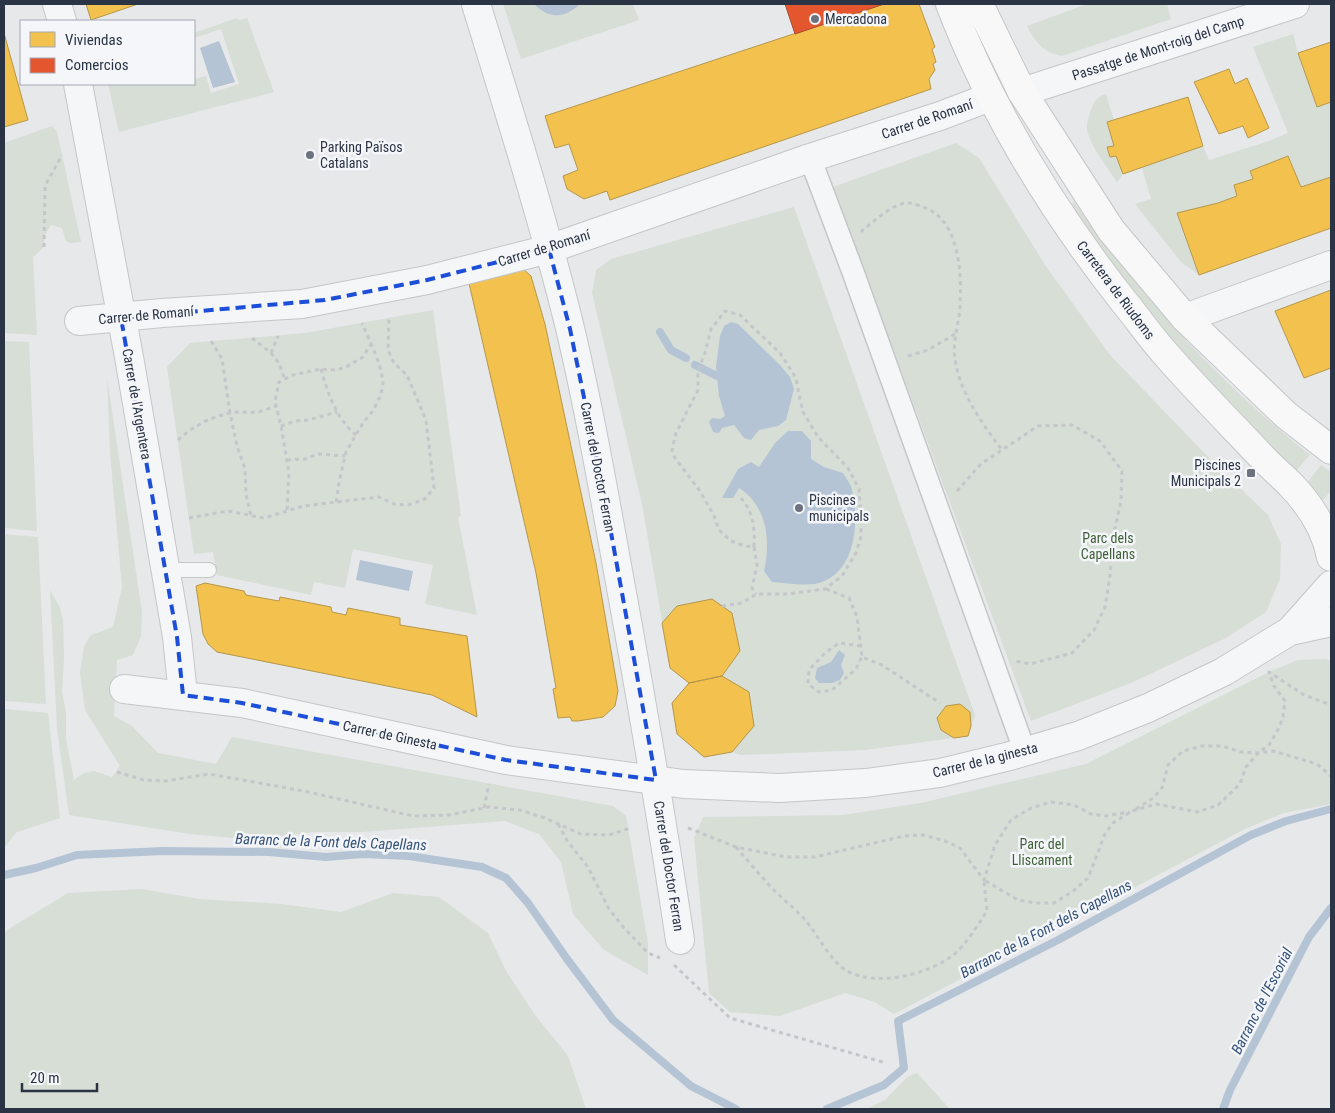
<svg xmlns="http://www.w3.org/2000/svg" width="1335" height="1113" viewBox="0 0 1335 1113" font-family="'Roboto Condensed',sans-serif">
  <rect width="100%" height="100%" fill="#e6e8ea"/>
  <path fill="#d6ded6" d="M503,4H633L639,20L521,59Z
    M1087,4H1167L1171,19L1062,56C1044,53 1034,41 1027,26Z
    M237,18L238,20L247,18L274,92L119,132L108,84H194V79L206,76L211,93L239,84L221,29L194,38V33Z
    M1293,34L1298,53L1317,107L1331,102V177L1301,187L1288,156L1250,171L1253,179L1234,185L1237,196L1218,203L1177,213L1199,275L1181,262L1135,204L1151,199L1142,168L1203,146L1209,160L1269,141L1288,133L1253,47Z
    M1106,94L1114,120L1107,123L1114,146L1108,147L1110,157L1116,156L1123,174L1117,182C1107,167 1091,147 1087,130C1086,123 1090,113 1092,107C1095,99 1099,96 1106,94Z
    M52,126L57,132L81,242L70,243L66,241L62,228L51,225L45,235L44,247L33,257L37,335L4,333V143Z
    M956,143L979,158L1045,265L1110,355L1210,459L1268,515L1281,544L1280,579L1266,612L1226,638L1131,683L1031,721L833,187Z
    M1074,202C1084,217 1096,230 1106,245C1167,325 1231,392 1310,455L1296,471C1244,423 1194,371 1150,316C1122,281 1096,242 1069,206Z
    M794,207L975,715L968,736L865,750L741,755L732,752L704,757L677,734L672,703L689,683L670,668L642,504L592,293L596,270L611,259Z
    M433,310L461,516L458,517L477,615L425,604L433,565L353,549L345,588L314,582L311,595L217,575L213,552L194,554L167,367L190,343L305,333Z
    M4,341L29,342L37,531L4,528Z
    M107,378L142,612L141,636L133,655L117,660L114,716L132,726L158,753L216,764L232,737L613,806L626,816L648,943V975L604,950L573,914L561,862L539,834L505,821L362,832H313L255,840L190,834L69,815L57,729L50,590L60,608L63,620L64,658L62,692L66,712V739L74,780L84,773L94,771L112,777L120,766L85,710L80,673L84,646L91,635L113,627L122,587L110,453Z
    M1321,465L1331,472V491L1322,501L1307,483Z
    M4,534L38,537L46,704L4,701Z
    M1326,659L1331,661V804L1284,813L1245,829L894,1014L875,1002L845,993L780,1016L730,1012L709,993L694,838L703,817L843,815L921,803L1086,764L1269,672L1298,660Z
    M4,709L48,713L60,818L17,832L4,848Z
    M142,889L199,899L281,904L341,912L393,893L439,897L488,933L506,971L535,1015L568,1056L586,1109H4V932L68,893Z
    M917,1073L950,1109H867L885,1100L907,1077Z"/>
  <path fill="#b4c4d5" d="M534,4H580C564,19 549,19 534,4Z
    M219,41L235,82L213,88L200,48Z
    M731,322L738,324L780,365L790,377L794,389L786,420L778,426L759,430L751,440L744,438L734,425L722,428L719,433L713,432L709,422L712,418L720,419L725,416L719,396L716,367L720,336L724,326Z
    M788,431H802L811,441V459L824,467L843,473C846,478 851,484 852,490C859,520 857,569 822,582C809,587 787,583 772,582L764,571C771,540 767,506 739,488L733,498H722L738,469L751,462L759,467L775,443Z
    M360,560L413,571L409,591L356,580Z
    M839,650L845,655L841,665L844,673L840,680L832,683H819L815,678L817,668L831,662Z"/>
  <path fill="#f2c14e" stroke="#b6974b" d="M86,4H138L91,20Z
    M884,4H919L935,47L932,49L936,62L933,64L935,70L929,79L931,89L610,200L607,191L584,199L567,189L563,176L578,170L569,144L555,148L545,116Z
    M4,33L28,120L4,127Z
    M1331,42V102L1317,107L1298,53Z
    M1229,69L1235,84L1247,78L1269,128L1248,138L1243,126L1219,134L1194,82Z
    M1188,97L1203,146L1123,174L1116,156L1110,157L1107,147L1114,146L1107,122Z
    M1288,156L1301,187L1331,177V228L1199,275L1177,213L1218,203L1237,196L1234,185L1253,179L1250,171Z
    M523,269L531,276L545,324L596,563L618,691L615,706L603,717L578,721H572L570,717L558,718L553,689L556,688L536,573L468,279Z
    M1331,290V368L1304,378L1275,311Z
    M205,583L244,591L246,595L279,601L280,597L331,607L332,612L346,615L348,608L400,618V625L467,636L477,717L432,695L217,652L208,644L203,634L196,586Z
    M712,599L732,613L740,651L722,676L689,683L670,668L662,623L677,606Z
    M722,676L749,692L754,726L732,752L704,757L677,734L672,703L689,683Z
    M960,704L970,712L971,726L968,736L954,738L941,730L937,718L946,706Z"/>
  <path fill="#e4572e" stroke="#ac4c35" d="M785,4H884L795,34Z"/>
  <g fill="none" stroke-linecap="round" stroke-linejoin="round">
    <path stroke="#b4c4d5" stroke-width="8" d="M660,332L671,350L686,358
      M695,365L717,376
      M4,875L36,868L77,855L162,851L269,852L326,857L363,854L409,856L482,867L506,878L528,903L567,959L613,1020L691,1086L736,1109
      M827,1109L884,1085L904,1068L898,1021L1058,940L1251,835L1286,821L1331,809
      M1223,1109L1230,1090L1309,937L1331,908"/>
    <g stroke="#c4c6c8" stroke-width="16">
      <path id="service" d="M165,570H209"/>
    </g>
    <g stroke="#c4c6c8" stroke-width="24">
      <path id="pedestrian" d="M810,158L853,272L1025,752"/>
    </g>
    <g stroke="#c4c6c8" stroke-width="30">
      <path id="minor" d="M57,4L62,21
        M476,4C509,111 543,219 570,328C588,404 602,482 616,560C639,686 661,813 680,940
        M78,84L129,357L177,637L183,695
        M1022,92L1295,4
        M1185,318L1331,265
        M79,321L162,313L302,304L427,280L549,249L810,158L940,116L990,97
        M1290,631L1331,622
        M124,689L242,703L506,760L684,784L779,788L866,783L940,773L1010,756L1078,736L1148,708L1223,672L1290,631L1331,585"/>
    </g>
    <g stroke="#c4c6c8" stroke-width="30">
      <path id="secondary" d="M950,4C992,113 1053,212 1125,303C1138,319 1150,336 1163,351C1194,387 1228,421 1261,456C1270,466 1281,475 1291,485C1310,505 1326,530 1331,557
        M979,4L1022,92L1111,230L1185,318L1286,415L1331,450"/>
    </g>
    <path stroke="#c5c6ca" stroke-width="3" stroke-dasharray="4 4" stroke-linecap="butt" d="M861,232C871,223 896,201 909,203C914,203 919,206 923,207C960,219 962,275 960,307C959,324 952,342 955,360C961,394 981,422 1002,450
      M44,247L45,186L62,155
      M252,338L271,353L279,363L285,380
      M211,341L222,359L230,413L237,446L245,469L246,494L251,516
      M271,353L278,336
      M908,356L928,350L955,334
      M321,369C328,394 336,418 356,435
      M281,426L295,421L308,420L337,412
      M178,440C192,427 210,417 230,413C239,411 248,413 257,412C263,411 270,408 276,406
      M287,460L305,459L318,454L345,456
      M957,491L981,464L1038,426L1072,425L1100,441L1122,471L1121,501L1113,537L1110,576L1105,607L1094,630L1072,653L1030,664L1016,661
      M336,502L339,482L346,452L364,421C373,414 383,394 383,382C382,371 376,354 371,344
      M287,510L289,473L281,426L275,401L279,382L293,375L321,369L336,370L348,366L363,357L371,344L362,323
      M189,518L228,511L264,518L303,506L379,497L394,504L408,505L425,499L434,488L426,420L407,375L394,363L388,350L389,318
      M754,547L757,565L752,588L756,594
      M826,589L849,598L857,617L862,657L882,665L940,703
      M722,606L742,603L756,594H788L825,589L842,576L856,553L861,537V518L859,489L848,468L818,437L803,412L799,395L796,378L780,353L740,315L725,311L711,329L705,353L698,370V390L676,433L672,450L675,458L700,491L714,516L719,530L731,541L745,546L754,547C755,527 753,509 738,495
      M861,646L839,643L825,653L809,670L808,684L819,692L832,690L856,669L862,656
      M117,772L144,780L166,781L209,774L304,791L413,816L449,815L489,807L520,810L545,818L581,834L609,835L630,828
      M484,808L489,784
      M1136,809L1153,798L1162,788L1168,765L1183,751L1202,746H1222L1241,752L1258,753L1273,751L1317,764L1331,776
      M558,824L568,842L588,867L609,909L624,928L648,953L660,958
      M688,828L736,847L786,857H815L904,836L924,835L945,841L960,848L984,880L995,845L1011,820L1031,808L1051,802L1074,805L1091,814L1105,816L1130,812
      M736,847C747,860 759,874 771,887C782,899 796,909 806,921C818,935 831,962 847,971C877,987 926,975 952,956C966,945 977,926 987,911L984,880L1018,900L1036,903H1054L1072,892L1088,878L1105,834L1113,823L1132,811L1156,804L1197,812L1218,805L1240,784L1246,767L1258,753L1269,745L1279,728L1283,717L1285,701L1274,686L1269,672L1304,695L1331,705
      M674,965L730,1018L886,1063"/>
    <use href="#service" stroke="#f5f6f7" stroke-width="14"/>
    <use href="#pedestrian" stroke="#f5f6f7" stroke-width="21"/>
    <use href="#minor" stroke="#f5f6f7" stroke-width="28"/>
    <use href="#secondary" stroke="#f8f8f8" stroke-width="28"/>
  </g>
  <path fill="none" stroke="#1d4ed8" stroke-width="4" stroke-dasharray="10 6" stroke-linejoin="round" d="M549,249L570,329L606,505L656,780L506,760L242,703L183,695L177,637L121,318L325,300L427,280Z"/>
  <g fill="#6c737f" stroke="#f4f6f9" stroke-width="2">
    <circle cx="815" cy="19" r="5"/>
    <circle cx="310" cy="155" r="5"/>
    <rect x="1246" y="468" width="10" height="10" rx="2.5"/>
    <circle cx="799" cy="508" r="5"/>
  </g>
  <g text-anchor="middle" stroke-width="5" stroke-linejoin="round" paint-order="stroke">
    <g font-size="14" fill="#2b3445" stroke="#f4f6f9" text-anchor="start">
      <text x="825" y="24">Mercadona</text>
      <text x="320" y="152">Parking Països<tspan x="320" dy="16">Catalans</tspan></text>
      <text x="1241" y="470" text-anchor="end">Piscines<tspan x="1241" dy="16">Municipals 2</tspan></text>
      <text x="809" y="505">Piscines<tspan x="809" dy="16">municipals</tspan></text>
    </g>
    <g font-size="14" fill="#2b3445" stroke="#f4f6f9">
      <text transform="translate(1158 48) rotate(-18)" y="5">Passatge de Mont-roig del Camp</text>
      <text transform="translate(927 119) rotate(-19)" y="5">Carrer de Romaní</text>
      <text transform="translate(544 248) rotate(-17)" y="5">Carrer de Romaní</text>
      <text transform="translate(1116 290) rotate(53)" y="5">Carretera de Riudoms</text>
      <text transform="translate(146 315) rotate(-5)" y="5">Carrer de Romaní</text>
      <text transform="translate(137 404) rotate(80)" y="5">Carrer de l'Argentera</text>
      <text transform="translate(598 467) rotate(79)" y="5">Carrer del Doctor Ferran</text>
      <text transform="translate(390 735) rotate(12)" y="5">Carrer de Ginesta</text>
      <text transform="translate(985 760) rotate(-14)" y="5">Carrer de la ginesta</text>
      <text transform="translate(669 866) rotate(81)" y="5">Carrer del Doctor Ferran</text>
    </g>
    <g font-size="14" fill="#3f6138" stroke="#f4f6f9">
      <text x="1108" y="543">Parc dels<tspan x="1108" dy="16">Capellans</tspan></text>
      <text x="1042" y="849">Parc del<tspan x="1042" dy="16">Lliscament</tspan></text>
    </g>
    <g font-size="15" font-style="italic" fill="#34527a" stroke="#f4f6f9">
      <text transform="translate(331 842) rotate(2)" y="5">Barranc de la Font dels Capellans</text>
      <text transform="translate(1046 929) rotate(-28)" y="5">Barranc de la Font dels Capellans</text>
      <text transform="translate(1262 1001) rotate(-63)" y="5">Barranc de l'Escorial</text>
    </g>
  </g>
  <rect width="1335" height="1113" fill="none" stroke="#2b3445" stroke-width="10"/>
  <rect x="20" y="20" width="175" height="65" fill="#f4f6f9" stroke="#a4a8b1"/>
  <rect x="30" y="32" width="25" height="15" fill="#f2c14e" stroke="#a4a8b1"/>
  <text x="65" y="45" font-size="15" fill="#2b3445">Viviendas</text>
  <rect x="30" y="58" width="25" height="15" fill="#e4572e" stroke="#a4a8b1"/>
  <text x="65" y="70" font-size="15" fill="#2b3445">Comercios</text>
  <path d="M22 1083v8h75v-8" fill="none" stroke="#2b3445" stroke-width="2.5"/>
  <text x="30" y="1083" font-size="15" fill="#2b3445" stroke="#f4f6f9" stroke-width="4" paint-order="stroke">20 m</text>
</svg>
